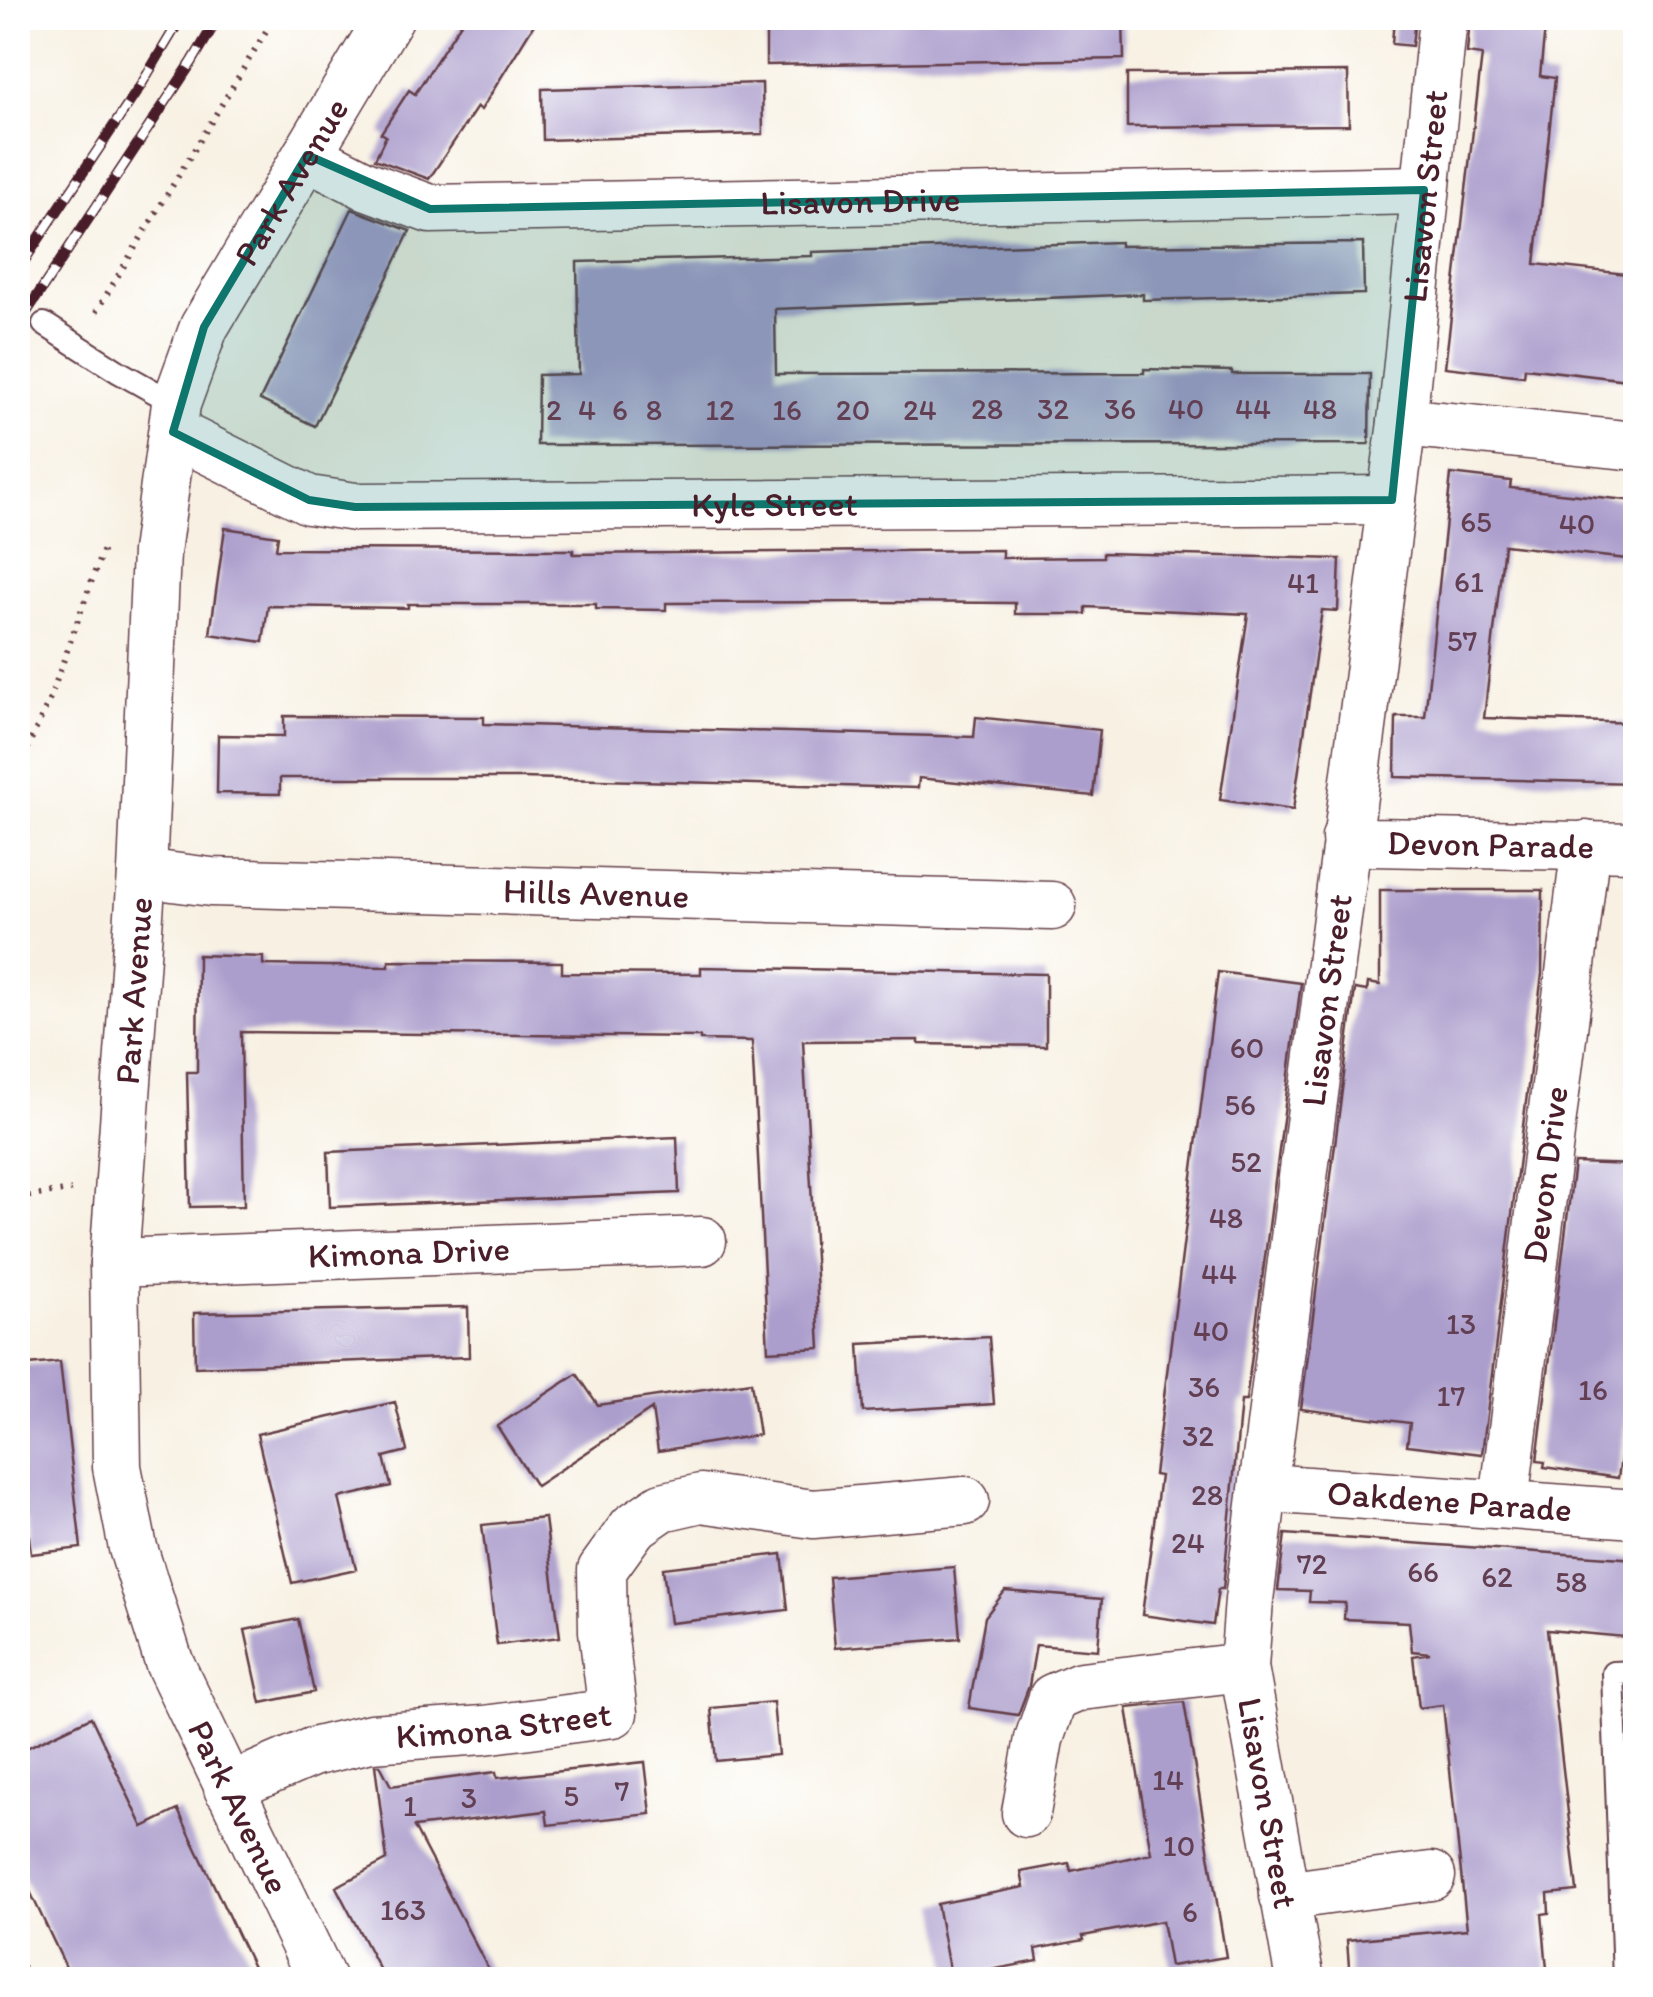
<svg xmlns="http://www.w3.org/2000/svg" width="1653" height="1997" viewBox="0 0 1653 1997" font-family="Itim,sans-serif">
  <rect width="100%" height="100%" fill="#fff"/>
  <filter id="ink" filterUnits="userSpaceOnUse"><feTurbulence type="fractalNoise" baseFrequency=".01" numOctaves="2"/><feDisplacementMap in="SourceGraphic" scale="20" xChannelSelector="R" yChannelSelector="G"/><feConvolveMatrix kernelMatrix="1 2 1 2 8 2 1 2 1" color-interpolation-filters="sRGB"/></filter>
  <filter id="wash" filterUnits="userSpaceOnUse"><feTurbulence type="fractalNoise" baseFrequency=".0048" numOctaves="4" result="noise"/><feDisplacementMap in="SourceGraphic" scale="40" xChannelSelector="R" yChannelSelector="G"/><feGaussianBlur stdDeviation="2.25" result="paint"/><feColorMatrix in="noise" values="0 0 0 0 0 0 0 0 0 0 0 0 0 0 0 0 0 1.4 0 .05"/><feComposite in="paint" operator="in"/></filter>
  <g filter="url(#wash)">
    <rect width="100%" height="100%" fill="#f8f1e3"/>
    <g id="blocks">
      <path fill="#ac9ecc" d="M464,18H538L481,110L477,107L429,179L375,159L386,136L381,133L409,90L415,94Z
        M766,18H1123L1124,59L766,65Z
        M1394,18H1415L1412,46L1392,44Z
        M1470,18H1546L1540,76L1555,78L1535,264L1636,275V381L1525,368L1524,376L1445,367L1482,55L1467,53Z
        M1348,72L1349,125L1127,127V74Z
        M762,83L763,134L543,140L542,89Z
        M352,209L410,231L315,426L260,400Z
        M1120,242V246L1363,243L1364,294L1143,300V294L775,309L776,374L1144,373V369L1232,371V374H1370L1369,444L537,445L538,375L579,374L577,262L812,256V252Z
        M1451,474L1511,481L1510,488L1636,501V560L1504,545L1484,718L1636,723V783L1395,777L1396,717H1425Z
        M225,528L278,536L276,549L573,550V554L1002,550V558L1103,557V553L1340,559L1338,611L1322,610L1293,810L1220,800L1248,614L1086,607V614H1015V603L874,602L666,603V610L596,609V604H408V608L268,606L263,642L210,634Z
        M284,716L484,717V724L974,737L976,717L1100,730L1093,796L919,778L918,788L522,778H280V794L217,793L218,735L284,736Z
        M1380,890H1543L1542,974L1482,1454L1407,1445L1410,1423L1301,1409L1355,989L1367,991L1368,983L1380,985Z
        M198,955L263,957V965L389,967V961L562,962V973L701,974V967L1046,974V1046L919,1044V1040L803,1041L820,1348L768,1351L752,1041L700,1040V1037L241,1032L244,1206L190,1207L187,1072H197Z
        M1218,972L1301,983L1246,1401H1241L1223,1589H1218L1213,1625L1142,1615L1160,1476L1154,1475Z
        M677,1137L679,1193L330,1207L328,1152Z
        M1574,1163L1636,1165V1355L1618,1478L1544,1467L1545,1462L1537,1461Z
        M468,1307L469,1357L195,1367L194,1313Z
        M989,1337L994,1404L863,1412L859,1344Z
        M60,1362L81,1548L31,1554L27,1520L18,1521V1366Z
        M577,1374L598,1405L751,1382L759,1435L658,1451L652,1409L536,1486L497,1426Z
        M395,1402L407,1451L384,1457L391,1486L339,1498L356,1569L292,1583L257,1434Z
        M545,1518L560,1637L497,1645L482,1525Z
        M1285,1534L1636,1559V1638L1547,1630L1577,1891L1548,1894L1549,1913L1542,1914L1548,1980H1350L1347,1940L1467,1929L1443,1705L1419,1708L1413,1656L1430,1653L1412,1651L1409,1622L1344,1619L1345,1603L1309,1602L1310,1591L1278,1590Z
        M782,1554L788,1610L670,1623L663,1568Z
        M954,1567L960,1638L835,1648L829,1577Z
        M1005,1591L1102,1599L1098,1650L1036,1645L1029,1686L1018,1715L969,1708L985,1617Z
        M298,1619L314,1692L261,1703L245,1630Z
        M773,1702L778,1755L716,1761L711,1708Z
        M1184,1702L1226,1957L1170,1966L1162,1921L1083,1936L1084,1940L1036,1949L1038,1961L990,1970V1980H951L937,1904L1024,1887L1021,1872L1069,1863L1071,1871L1151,1853L1127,1708Z
        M91,1717L143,1827L178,1810L259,1980H72L18,1866V1752Z
        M645,1762L651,1814L548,1825L546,1811L414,1827L494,1980H385L336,1887L387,1860L375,1765H380L391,1786L496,1772L497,1778Z"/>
    </g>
  </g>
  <g filter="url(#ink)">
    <use href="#blocks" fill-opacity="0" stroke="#643e47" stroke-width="2.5"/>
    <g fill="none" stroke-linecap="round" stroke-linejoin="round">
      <g stroke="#643e47" stroke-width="26">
        <path id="lane" d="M44,324L119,372L176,404
          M1624,1980L1613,1673L1636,1672"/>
      </g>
      <g stroke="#643e47" stroke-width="51">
        <g id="street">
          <path id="s1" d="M307,155L365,185L430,209L1424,190"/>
          <path d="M1402,422L1636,446"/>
          <path id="s2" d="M173,432L309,500L355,507L1392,500"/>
          <path id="s3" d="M1346,838L1372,842L1636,847"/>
          <path id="s4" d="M142,873L211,882L1052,906"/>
          <path id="s5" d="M114,1263L702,1241"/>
          <path id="s6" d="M1265,1488L1636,1514"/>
          <path id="s7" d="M1504,1502L1586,845"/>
          <path id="s8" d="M228,1788L312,1752L371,1738L484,1730L613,1713L603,1631L602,1570L633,1527L662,1507L701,1498L813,1514L965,1501"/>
          <path d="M1026,1813L1039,1739L1053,1698L1081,1686L1244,1667"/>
          <path d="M1284,1896L1431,1876"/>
          <path id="s9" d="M322,1980L169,1662L133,1548L117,1467L114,1263L142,873L156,552L176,404L204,327L389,18"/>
          <path id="s10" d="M1300,1980L1244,1667L1249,1600L1288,1292L1402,422L1443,18"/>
        </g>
      </g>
      <path stroke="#643e47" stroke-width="6" stroke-dasharray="2.5 8" stroke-linecap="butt" d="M96,312L274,18
        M18,768L50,699L104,546
        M18,1198L71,1190
        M18,1956L28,1980"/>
      <use href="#lane" stroke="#fff" stroke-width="22"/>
      <use href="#street" stroke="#fff" stroke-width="48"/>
      <g stroke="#4a1f2b" stroke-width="11">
        <path id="rail" d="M18,270L141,85L181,18
          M18,325L192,62L218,18"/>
      </g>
      <use href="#rail" stroke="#fff" stroke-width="8" stroke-dasharray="22" stroke-linecap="butt"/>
    </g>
  </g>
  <path fill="#0f766e" fill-opacity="0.2" stroke="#0f766e" stroke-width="8" stroke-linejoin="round" d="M307,155L430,209L1424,190L1392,500L355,507L309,500L173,432L204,327Z"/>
  <g text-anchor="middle" stroke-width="8" stroke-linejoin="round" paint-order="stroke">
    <g font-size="30" fill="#623f53">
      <text x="987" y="419">28</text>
      <text x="1053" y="419">32</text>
      <text x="1120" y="419">36</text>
      <text x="1186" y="419">40</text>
      <text x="1253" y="419">44</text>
      <text x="1320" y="419">48</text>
      <text x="554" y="420">2</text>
      <text x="587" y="420">4</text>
      <text x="620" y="420">6</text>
      <text x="654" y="420">8</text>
      <text x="720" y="420">12</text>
      <text x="787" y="420">16</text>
      <text x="853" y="420">20</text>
      <text x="920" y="420">24</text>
      <text x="1476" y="532">65</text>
      <text x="1577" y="534">40</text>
      <text x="1469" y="592">61</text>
      <text x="1303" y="593">41</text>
      <text x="1462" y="651">57</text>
      <text x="1247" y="1058">60</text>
      <text x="1240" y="1115">56</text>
      <text x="1246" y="1172">52</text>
      <text x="1226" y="1228">48</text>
      <text x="1219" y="1284">44</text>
      <text x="1461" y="1334">13</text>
      <text x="1211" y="1341">40</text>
      <text x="1204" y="1397">36</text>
      <text x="1593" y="1400">16</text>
      <text x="1451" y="1406">17</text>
      <text x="1198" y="1446">32</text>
      <text x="1207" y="1505">28</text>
      <text x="1188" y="1553">24</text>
      <text x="1312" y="1574">72</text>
      <text x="1423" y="1582">66</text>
      <text x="1497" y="1587">62</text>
      <text x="1571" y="1592">58</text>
      <text x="1168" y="1790">14</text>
      <text x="622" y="1801">7</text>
      <text x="571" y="1806">5</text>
      <text x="469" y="1808">3</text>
      <text x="410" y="1816">1</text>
      <text x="1179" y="1856">10</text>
      <text x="403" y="1920">163</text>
      <text x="1190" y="1922">6</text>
    </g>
    <g font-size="35" fill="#4a1f2b" stroke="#fff">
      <text dy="12" stroke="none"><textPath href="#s9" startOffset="1872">Park Avenue</textPath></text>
      <text dy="12" stroke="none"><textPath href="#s10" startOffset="1800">Lisavon Street</textPath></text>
      <text dy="12" stroke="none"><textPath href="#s1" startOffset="565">Lisavon Drive</textPath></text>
      <text dy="12" stroke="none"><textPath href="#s2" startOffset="618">Kyle Street</textPath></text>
      <text dy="12" stroke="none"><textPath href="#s3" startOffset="145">Devon Parade</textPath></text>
      <text dy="12" stroke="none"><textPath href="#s4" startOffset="455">Hills Avenue</textPath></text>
      <text dy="12" stroke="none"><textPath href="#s9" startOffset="1032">Park Avenue</textPath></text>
      <text dy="12" stroke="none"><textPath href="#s10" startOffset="990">Lisavon Street</textPath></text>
      <text dy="12" stroke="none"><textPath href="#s7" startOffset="330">Devon Drive</textPath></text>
      <text dy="12" stroke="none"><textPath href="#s5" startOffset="295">Kimona Drive</textPath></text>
      <text dy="12" stroke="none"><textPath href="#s6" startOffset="185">Oakdene Parade</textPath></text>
      <text dy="12" stroke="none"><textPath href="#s8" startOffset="285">Kimona Street</textPath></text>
      <text transform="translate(1268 1803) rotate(80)" y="12">Lisavon Street</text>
      <text transform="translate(239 1807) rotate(64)" y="12">Park Avenue</text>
    </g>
  </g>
  <rect width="1653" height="1997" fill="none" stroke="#fff" stroke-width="60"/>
</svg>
